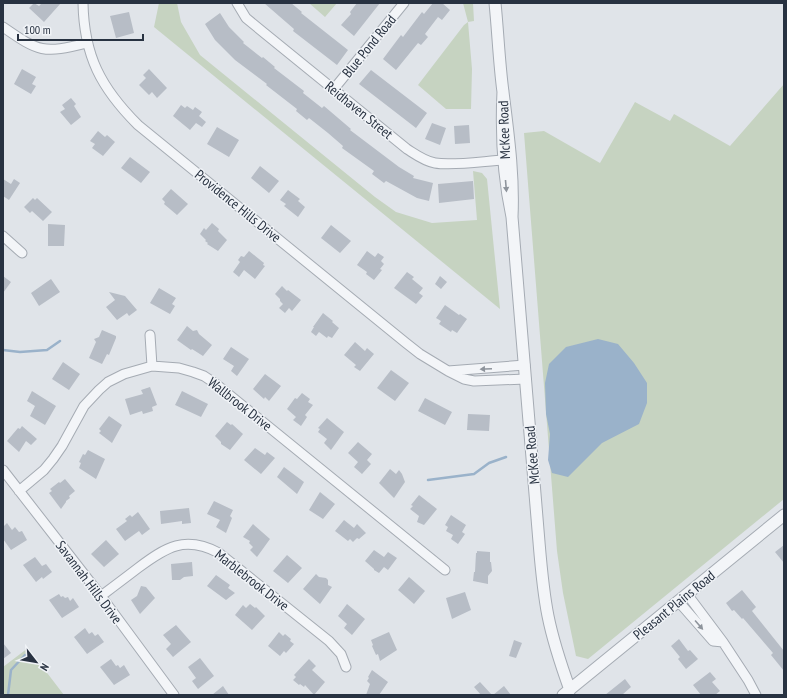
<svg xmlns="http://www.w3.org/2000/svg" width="787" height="698" viewBox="0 0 787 698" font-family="'PT Sans Narrow',sans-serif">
  <rect width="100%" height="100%" fill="#e0e4e9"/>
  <path fill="#c6d3c1" d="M159,3H177L181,22L200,55L375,197L396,212L432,223L477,220L473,171L482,173L487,179L500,309L154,27Z
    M309,3H337L325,17Z
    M463,3H473L474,21L468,22L472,69L471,109H446L418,85L464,25L468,22Z
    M784,84V499L588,659L576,656L563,593L557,551L524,133L544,131L600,163L635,102L670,121L674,114L730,146Z
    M28,648L64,695H3V667Z"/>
  <path fill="#9ab2ca" d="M598,339L618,344L634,363L647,383V403L639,424L602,443L568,477L552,473L548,460L550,434L546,414L545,383L549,364L566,347Z"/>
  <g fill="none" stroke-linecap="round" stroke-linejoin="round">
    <path stroke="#9ab2ca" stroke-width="2.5" d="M3,350L20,352L47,350L60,341
      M428,480L474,474L489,463L506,457
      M8,695L11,670L25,655"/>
  </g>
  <path fill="#b7bdc6" d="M34,3L39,6L42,3H61L44,22L29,8Z
    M264,3H291L302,12L301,13L348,50L337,65L293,31L294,29Z
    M357,3H380L354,36L341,25L351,14L350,12Z
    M433,3H442L450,10L442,20L438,17L425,34L428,37L421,45L418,43L396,70L383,59L401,35L403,37L422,12L424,14Z
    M129,12L134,33L116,38L110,16Z
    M220,13L229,27L244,42L243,43L262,58L263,57L275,67L274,68L304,91L303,93L322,108L324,106L351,129L350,130L399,167L414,176L413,178L433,183L429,201L417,198L386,181L384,183L372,174L374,171L342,148L343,146L328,133L309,118L307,120L296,111L297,109L266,85L267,84L235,60L215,40L205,24Z
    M22,69L36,77L32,84L36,86L31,94L14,84Z
    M149,69L167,88L157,98L152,92L149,95L139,85L146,78L143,75Z
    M371,70L427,113L416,128L359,84Z
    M71,98L76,104L74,106L81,117L71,125L60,112L65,109L62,105Z
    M181,105L185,108L187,106L193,110L195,107L202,112L199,116L206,122L202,127L196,123L190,130L173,116Z
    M432,123L446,128L440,145L425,139Z
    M469,125L470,143L455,144L454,126Z
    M217,127L239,140L229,157L207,144Z
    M98,131L105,137L107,135L115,142L103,156L92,148L95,144L90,141Z
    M130,157L150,172L141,183L121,168Z
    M260,166L279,181L269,193L251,178Z
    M3,179L11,184L14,179L20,183L9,200L3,196Z
    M473,181L474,199L439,203L438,184Z
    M171,189L188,204L177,215L164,204L165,202L162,199Z
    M288,190L300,199L298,201L305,207L298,217L284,206L286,204L280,200Z
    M33,198L35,200L37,198L52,212L43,221L32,211L30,213L24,207Z
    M212,223L219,229L218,231L227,240L218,251L207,244L208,243L205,241L206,240L200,234L204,228L206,230Z
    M48,224L65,225L64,246H48Z
    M331,225L351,241L340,253L321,238Z
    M249,251L264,263L263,265L265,266L255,279L244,270L239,277L233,272L240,262L238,260L241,256L244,257Z
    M367,251L375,257L378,253L384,257L381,261L384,264L380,269L382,270L374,280L366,274L367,272L357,265Z
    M407,272L414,277L412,279L423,288L419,293L423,296L416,304L394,288Z
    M3,276L11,282L3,293Z
    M440,276L447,282L441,289L435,284Z
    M51,279L60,292L39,306L31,293Z
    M282,286L287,291L288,290L301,300L292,311L289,308L285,313L279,308L283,304L280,301V299L275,294Z
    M159,288L176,298L172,304L175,306L170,314L150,303Z
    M109,292L125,296L137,310L129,316L127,313L117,320L106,307L115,300Z
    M445,305L459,315L460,314L467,319L457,333L452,330L451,332L439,324L441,321L436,318Z
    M323,313L333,321L332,322L339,328L332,338L328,336L327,338L319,332L316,336L311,332L314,327H313Z
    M187,326L193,331L197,330L199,334L212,345L203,356L192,349L191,350L177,340Z
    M102,330L116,336V338L109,355L107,354L102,364L89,358L96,342L94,339L99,337Z
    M355,342L365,351L367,348L374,354L360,371L354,367L356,365L344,355Z
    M231,347L249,359L237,376L231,371L234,366L223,359Z
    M63,362L80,374L69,390L52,379Z
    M391,370L409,383L395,401L377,388Z
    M265,374L281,386L269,401L265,397L264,399L253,389Z
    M150,387L157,405L152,407L153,411L143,414L142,411L130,415L125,399L143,394L141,390Z
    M32,391L56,406L45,425L30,416L35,406L27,401Z
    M182,391L208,404L201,417L175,405Z
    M302,393L310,399L308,402L313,405L305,415L307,417L301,426L293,420L296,417L287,409L295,398L297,399Z
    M425,398L452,412L445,425L418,411Z
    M468,414L490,415L489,431L467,430Z
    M109,416L122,425L112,443L99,433L101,431L99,429Z
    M327,418L344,432L331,450L324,443L327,439L318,432L320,429L318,428Z
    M227,422L231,425L232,424L243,434L230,450L221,444V442L215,436Z
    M22,426L37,439L31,445L26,441L19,452L7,441L18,428L20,429Z
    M358,442L372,454L367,460L371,464L362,474L354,467L358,462L348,453Z
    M255,448L265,455L267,452L275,458L261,474L244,460Z
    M88,450L105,459L96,479L79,468L81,463L79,462L83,454L85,455Z
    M284,467L304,482L297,494L277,477Z
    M390,469L396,474L399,470L402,474L405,482L394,498L379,483Z
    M65,479L75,491L69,496L70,498L66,501V502L61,509L49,493L52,491L50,489L59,482L60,483Z
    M320,492L335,504L323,519L309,510Z
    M419,495L437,509L424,525L417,522L419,516L410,509L413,506L411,505Z
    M214,501L233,510L230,516L232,518L226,533L216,527L220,520L207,514Z
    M189,508L191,523L182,524V521L161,524L160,511Z
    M138,512L150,529L142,535L139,531L125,541L116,529L127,521L125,519L130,515L132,517Z
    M451,515L466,525L462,532L465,534L458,544L451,539L453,535L446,531L448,527L445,525Z
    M344,520L354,528L357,524L366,533L359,539L357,538L353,542L350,539L348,541L335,531Z
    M7,523L12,530L15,527L19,532L22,531L27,540L11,550L3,539V527Z
    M253,524L270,539L257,557L250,550L253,547L249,543L250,541L243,537Z
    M106,540L119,554L104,567L91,554Z
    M784,545V563L775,552Z
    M374,550L384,557L388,552L397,558L388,570L384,567L379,573L374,570V569L365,561Z
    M477,551L490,552V562H491L492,571L488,576V584L473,581L474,572H475L476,553H477Z
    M287,555L302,568L288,583L273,571Z
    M35,557L42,566L46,564L52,572L43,579L42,577L36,582L23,565Z
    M192,562L193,576L184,577L180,580H172L171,564Z
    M316,574L319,577L326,578L328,580V585L332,587L320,604L303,589Z
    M216,575L230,585L228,588L235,593L226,600L207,586Z
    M409,577L425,591L414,604L398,590Z
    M141,586L146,587L155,598L140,614L131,600L137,596Z
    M742,590L756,607L752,611L784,651V671L771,655L773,653L743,618L742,619L734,610L732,611L726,603Z
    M465,592L471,610L452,619L446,598Z
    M59,594L61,597L63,596L65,598L68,597L70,601L73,598L79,607L62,618L49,600Z
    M250,604L255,608L256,607L265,616L252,630L235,615L243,605L246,608Z
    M347,604L365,619L352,635L344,628L347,624L338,616Z
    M176,625L191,642L173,657L166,649L171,644L163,635Z
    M85,628L89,634L92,632L95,636L98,634L104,642L87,654L74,637Z
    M279,632L283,636L285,634L291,639L290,641L294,644L286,653L284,651L280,656L268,646Z
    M389,632L397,650L380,661L378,654L376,655L372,646L373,645L371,640Z
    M679,639L688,651L690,650L698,659L686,669L678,659L680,657L671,646Z
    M514,640L522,643L516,658L509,656Z
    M3,643L11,653L3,659Z
    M200,658L214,676L198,689L192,681L196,678L188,667Z
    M111,659L116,666L118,665L120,668L124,665L130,675L114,685L100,667Z
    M309,659L316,666L312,670L325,682L314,695L305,685L304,687L300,684L299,685L293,680L296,677L294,675Z
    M372,670L388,682L379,695H366L370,684L367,681L369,678L368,677Z
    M710,672L716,679L712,682L720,691L715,695H701L693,685Z
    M625,679L631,687L622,695H605Z
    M480,682L492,695H481L474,687Z
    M223,686L229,695H212Z
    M504,686L511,695H493Z"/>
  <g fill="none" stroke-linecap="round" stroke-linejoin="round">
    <g stroke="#a5abb3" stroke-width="11">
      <path id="minor" d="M83,3C84,56 101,88 138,125L406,343L420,354L448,371
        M237,3L246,18L263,32L407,149C415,154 424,161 435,163C453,166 485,161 504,160
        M3,27C39,52 43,54 87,43
        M333,90L404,3
        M3,236L22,253
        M150,335L152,366
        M525,365L448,371L464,379L474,381L526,379
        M3,470L101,596L174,695
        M19,491L44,470L53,459L62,446L84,406L99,390L108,382L124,374L152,366L179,368L193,372L204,376L216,384L445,570
        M687,594L723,642L748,680L756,695
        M101,596C113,587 125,578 138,568C166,547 185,535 219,553L329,641L341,654L346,667
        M678,601L713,641L723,642"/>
    </g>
    <g stroke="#a5abb3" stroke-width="13">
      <path id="tertiary" d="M495,3C498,32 499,62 503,92C508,133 514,174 512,217C503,175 501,133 503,91
        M512,217L539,542C541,566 543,591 548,616C553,641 561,665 570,690
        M563,695L784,515"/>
    </g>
    <use href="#minor" stroke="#f3f5f8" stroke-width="9"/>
    <use href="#tertiary" stroke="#f3f5f8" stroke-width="11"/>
  </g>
  <defs><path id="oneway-solid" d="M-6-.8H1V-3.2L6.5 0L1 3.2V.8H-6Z"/></defs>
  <g fill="#8e949c">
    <use href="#oneway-solid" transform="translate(506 186) rotate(85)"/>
    <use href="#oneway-solid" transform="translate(486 369) rotate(177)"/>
    <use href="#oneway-solid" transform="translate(699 625) rotate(49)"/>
  </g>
  <g text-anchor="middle" stroke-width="3" stroke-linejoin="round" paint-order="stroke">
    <g font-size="14" fill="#283241" stroke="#f0f3f7">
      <text transform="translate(369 46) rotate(-51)" y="5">Blue Pond Road</text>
      <text transform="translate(359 110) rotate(39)" y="5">Reidhaven Street</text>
      <text transform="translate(504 130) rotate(-92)" y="5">McKee Road</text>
      <text transform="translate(238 206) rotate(39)" y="5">Providence Hills Drive</text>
      <text transform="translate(240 404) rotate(38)" y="5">Wallbrook Drive</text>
      <text transform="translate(532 455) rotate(-95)" y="5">McKee Road</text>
      <text transform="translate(252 580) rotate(38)" y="5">Marblebrook Drive</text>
      <text transform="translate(89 582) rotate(53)" y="5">Savannah Hills Drive</text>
      <text transform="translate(674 605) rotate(-39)" y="5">Pleasant Plains Road</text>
    </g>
  </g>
  <rect width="787" height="698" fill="none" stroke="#283241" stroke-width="8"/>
  <g transform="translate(36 662) rotate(121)" stroke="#f0f3f7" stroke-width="3" paint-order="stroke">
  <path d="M0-3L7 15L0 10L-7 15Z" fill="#283241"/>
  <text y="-6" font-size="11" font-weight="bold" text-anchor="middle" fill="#283241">N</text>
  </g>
  <path d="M18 34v6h125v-6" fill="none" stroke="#283241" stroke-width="2"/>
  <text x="24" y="34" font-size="12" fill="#283241" stroke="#f0f3f7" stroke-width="3" paint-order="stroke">100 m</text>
</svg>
